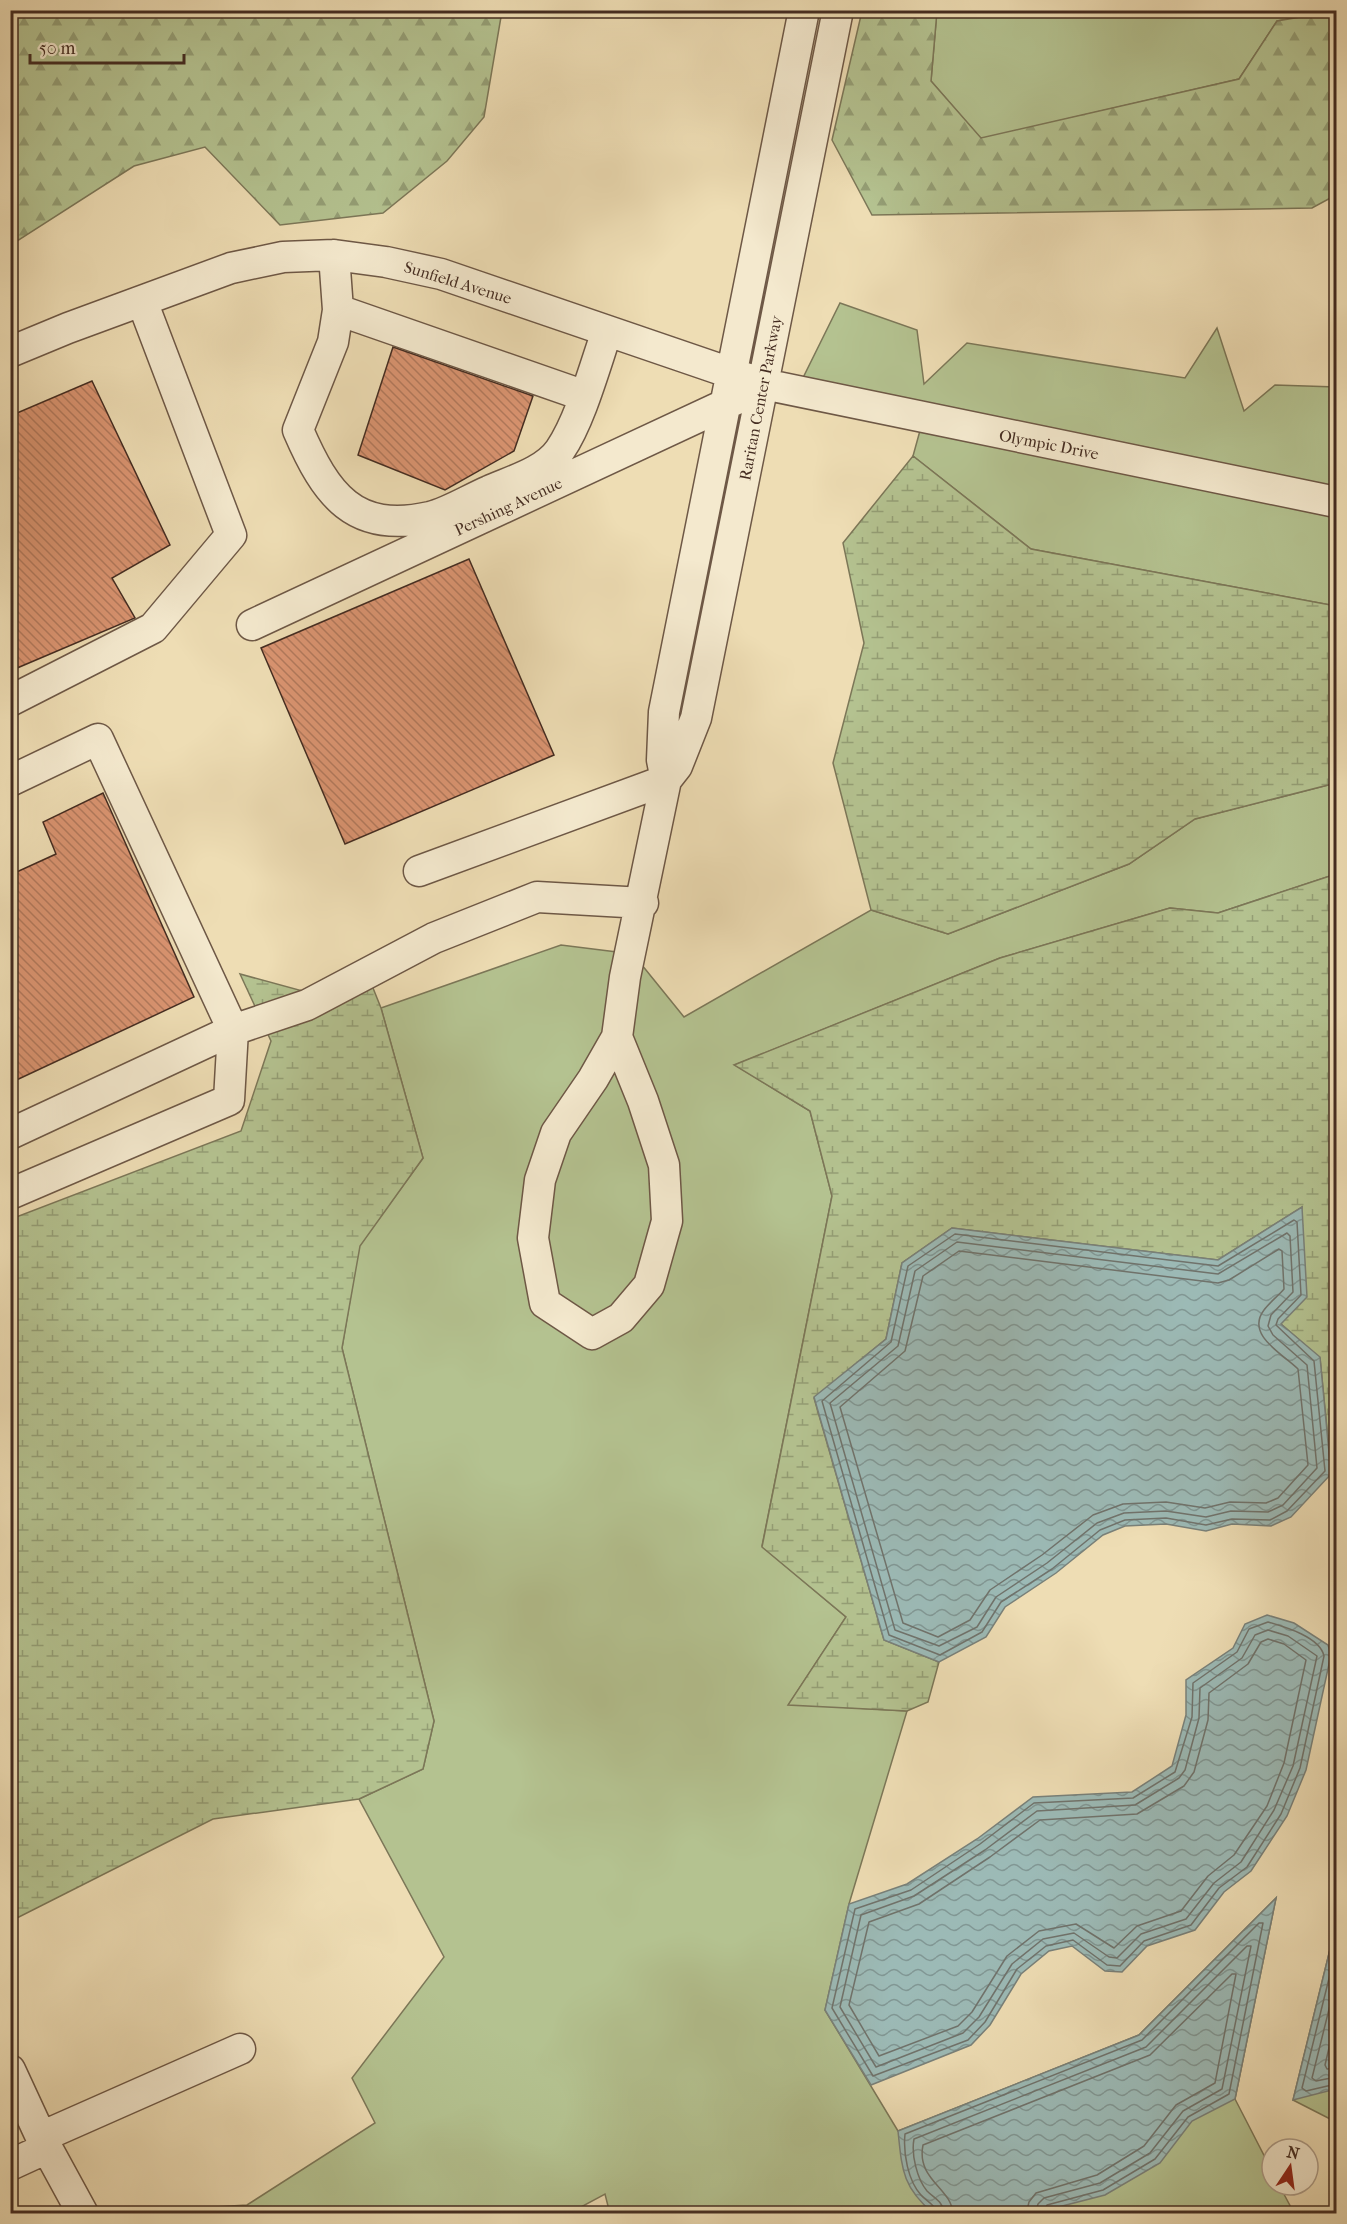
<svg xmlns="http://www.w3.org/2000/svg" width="1347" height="2224" viewBox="0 0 1347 2224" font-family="'IM FELL French Canon',serif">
  <defs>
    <pattern id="forest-firs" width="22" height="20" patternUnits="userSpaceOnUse" patternTransform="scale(1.5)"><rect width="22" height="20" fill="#b4c290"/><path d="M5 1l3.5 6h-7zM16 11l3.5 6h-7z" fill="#949e75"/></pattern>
    <pattern id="wetland-marsh" width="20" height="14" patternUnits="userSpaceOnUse" patternTransform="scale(1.5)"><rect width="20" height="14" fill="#b4c290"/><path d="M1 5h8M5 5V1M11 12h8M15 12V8" fill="none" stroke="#949e75"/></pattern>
    <pattern id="water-waves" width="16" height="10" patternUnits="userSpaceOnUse" patternTransform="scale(1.5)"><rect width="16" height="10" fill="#9cbab6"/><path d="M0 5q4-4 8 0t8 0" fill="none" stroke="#819794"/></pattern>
    <pattern id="building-back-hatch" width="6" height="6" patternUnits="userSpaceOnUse" patternTransform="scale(1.5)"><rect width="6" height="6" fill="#da9471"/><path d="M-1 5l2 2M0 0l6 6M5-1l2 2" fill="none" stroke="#b2795c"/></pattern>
  </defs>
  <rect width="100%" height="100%" fill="#eeddb4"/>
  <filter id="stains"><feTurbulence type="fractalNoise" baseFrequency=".00333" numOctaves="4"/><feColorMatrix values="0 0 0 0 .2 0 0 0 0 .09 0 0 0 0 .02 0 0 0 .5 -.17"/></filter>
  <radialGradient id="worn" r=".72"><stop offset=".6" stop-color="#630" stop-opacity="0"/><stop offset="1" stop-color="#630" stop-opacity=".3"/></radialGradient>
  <path fill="#b4c290" stroke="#7c7758" stroke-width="1.5" d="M937,11H1336L1277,21L1239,79L981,139L931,81Z
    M840,303L917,330L924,384L967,343L1185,378L1217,328L1244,411L1275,385L1336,387V606L1031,549L913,456L921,427L793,398Z
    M1336,783V874L1218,913L1170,908L1000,958L735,1065L810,1111L832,1196L762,1546L846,1617L789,1704L907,1711L849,1904L825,2010L898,2131L1139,2035L1276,1898L1235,2099L1272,2171V2185H1279L1294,2213L610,2214L605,2194L568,2214H167L166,2210L247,2205L375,2123L352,2078L444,1957L359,1799L423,1769L434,1721L342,1348L359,1246L423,1158L381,1008L561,945L633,954L684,1017L871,910L948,934L1129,864L1195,819Z
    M1336,1925V2122L1293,2100Z"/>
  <path fill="url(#forest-firs)" stroke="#7c7758" stroke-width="1.5" d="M28,11V10L502,11L484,117L447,161L383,213L280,225L205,147L134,166L11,245V18Z
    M862,11H937L931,81L981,138L1239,79L1277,21L1336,11V195L1312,208L872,215L832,140Z"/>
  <path fill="url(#wetland-marsh)" stroke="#7c7758" stroke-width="1.5" d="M913,456L1031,549L1336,606V783L1195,819L1129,864L948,934L871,910L833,763L864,643L843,543Z
    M1336,874V1520L1320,1358L1281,1324L1302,1207L1218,1260L952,1228L902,1263L886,1339L814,1398L884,1640L939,1662L928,1702L907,1711L788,1705L846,1617L762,1547L832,1196L810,1111L734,1065L1000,958L1170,908L1218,913Z
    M365,968L381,1008L423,1158L360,1246L342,1348L434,1721L423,1769L359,1799L213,1819L11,1921V1219L241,1131L271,1041L240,974L328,998Z"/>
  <path fill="url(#water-waves)" stroke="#79817a" stroke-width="1.5" d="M1302,1207L1307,1297L1281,1324L1320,1357L1331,1474L1291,1517L1271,1526L1232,1524L1206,1531L1166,1524L1125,1526L1103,1535L1056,1573L1005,1607L986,1637L939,1662L884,1640L814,1397L886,1339L902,1263L952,1228L1218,1260Z
    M1267,1615L1294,1623L1328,1645L1331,1655L1306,1770L1287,1816L1251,1871L1224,1892L1195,1930L1147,1946L1122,1972L1105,1971L1072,1946L1049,1951L1021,1974L990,2025L971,2045L871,2085L825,2010L849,1904L907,1884L977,1839L1033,1797L1132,1792L1172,1766L1186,1715V1680L1233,1648L1245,1624Z
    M1276,1898L1235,2099L1192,2121L1160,2163L1105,2195L1035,2213H933C902,2187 902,2169 898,2131L1139,2035Z
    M1336,1925V2089L1293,2100Z"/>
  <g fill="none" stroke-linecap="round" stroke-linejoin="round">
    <path stroke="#70736c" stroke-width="1.5" d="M1294,1220L1297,1222L1301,1295L1278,1319L1276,1325L1314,1361L1325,1471L1287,1511L1270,1520L1232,1519L1206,1525L1166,1518L1125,1520L1100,1530L1052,1569L1001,1602L982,1632L940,1655L889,1635L822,1401L891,1342L908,1266L955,1234L1218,1266Z
      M1287,1233L1290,1236L1293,1292L1271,1315L1268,1326L1273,1335L1307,1365L1317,1468L1283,1505L1268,1512L1231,1511L1206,1517L1166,1511L1124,1513L1097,1523L1047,1563L996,1597L977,1627L939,1646L895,1630L830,1403L898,1346L915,1271L957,1242L1218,1274Z
      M1279,1249L1282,1251L1284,1289C1278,1296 1270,1302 1264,1310C1245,1335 1283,1354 1298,1369L1308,1465L1278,1498L1266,1503L1230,1502L1205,1508L1166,1502L1123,1504L1093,1515L1042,1555L990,1590L970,1620L938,1637L903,1623L840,1407L905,1351L923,1276L959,1251L1218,1283L1229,1280Z
      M1268,1622C1285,1627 1320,1637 1324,1656L1300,1768L1281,1814L1247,1867L1219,1888L1191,1925L1144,1941L1120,1966L1107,1965L1073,1940L1046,1946L1017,1969L985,2022L968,2040L873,2076L832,2008L855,1909L911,1890L980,1844L1034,1803L1133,1798L1175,1772L1192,1717L1193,1683L1237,1652L1249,1629Z
      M1268,1630L1288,1636L1317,1656L1293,1766L1274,1810L1241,1862L1214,1883L1186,1919L1141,1934L1117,1958L1109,1957L1074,1933L1043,1939L1012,1964L979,2017L963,2033L876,2067L840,2007L861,1915L914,1896L985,1850L1037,1811L1135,1805L1179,1778L1185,1770L1199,1718L1200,1688L1242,1658L1255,1635Z
      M1268,1639L1284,1644L1306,1660L1284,1763L1267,1806L1234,1855L1208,1876L1181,1911L1137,1926L1114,1948L1076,1924L1039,1931L1007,1956L972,2012L958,2026L879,2056L849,2005L869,1922L919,1904L990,1857L1040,1820L1137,1814L1184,1786L1194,1772L1208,1720L1209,1693L1248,1664L1261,1642Z
      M1336,1950L1302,2088L1306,2091L1336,2084
      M1336,1981L1312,2078L1316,2081L1336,2077
      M1336,2018L1325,2065L1327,2069L1336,2068
      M937,2214C935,2204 927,2202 921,2195C908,2181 903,2153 905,2134L1142,2040L1259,1923H1263L1229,2094L1188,2117L1155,2159L1103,2190L1047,2205L1043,2214
      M944,2214C943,2201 935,2199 927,2191C917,2179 911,2154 914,2139L1146,2047L1247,1946H1251L1222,2089L1183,2111L1150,2153L1100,2183L1044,2198L1038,2204L1035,2214
      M953,2214C952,2188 916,2180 923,2145L1150,2055L1232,1974H1236L1215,2083L1176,2105L1144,2146L1097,2175L1036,2193L1029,2202L1026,2214"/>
  </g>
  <path fill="url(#building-back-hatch)" stroke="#442c21" stroke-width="1.5" d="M393,347L533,396L514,451L445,490L358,455Z
    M92,381L170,545L112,578L135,618L10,671V416Z
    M469,559L554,755L345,844L261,648Z
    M103,793L194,997L10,1083V875L56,854L43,822Z"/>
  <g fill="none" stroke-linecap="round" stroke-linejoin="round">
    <g stroke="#6e5846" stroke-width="33">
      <path id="minor" d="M334,255L338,310L333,342L298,430C326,495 354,534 430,517C450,512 470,499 489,491C511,481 545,472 560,450C580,421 595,366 607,331
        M338,310L585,396
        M10,352L68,328L231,268L283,257L334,255L386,262L441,274L763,384L1336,502
        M252,625L739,398
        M10,701L153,628L231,535L142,301
        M666,780L677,766L696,718L838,10
        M10,781L98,739L233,1030L10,1134
        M419,871L666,780
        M617,1037L643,1101L664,1165L667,1221L649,1285L621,1318L592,1334L545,1303L533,1238L540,1180L556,1133L593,1079L617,1037L625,977L666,780L662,760L664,712L804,10
        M10,1194L229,1100L233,1030L307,1005L434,938L537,897L643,903
        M10,2070L41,2137L83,2214
        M41,2137L240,2049
        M10,2165L47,2148"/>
    </g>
    <use href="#minor" stroke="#f4e9ce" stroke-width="30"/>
  </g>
  <g text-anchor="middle" stroke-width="5" stroke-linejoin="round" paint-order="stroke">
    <g font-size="16" fill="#442c21" stroke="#f4e9ce">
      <text transform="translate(458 282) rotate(17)" y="6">Sunfield Avenue</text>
      <text transform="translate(760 398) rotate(-79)" y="6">Raritan Center Parkway</text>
      <text transform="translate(1049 444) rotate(11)" y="6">Olympic Drive</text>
      <text transform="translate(508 506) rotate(-25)" y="6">Pershing Avenue</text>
    </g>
  </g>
  <rect width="1347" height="2224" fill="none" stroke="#eeddb4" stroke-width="36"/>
  <rect x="12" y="12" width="1323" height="2200" fill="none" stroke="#442c21" stroke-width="3"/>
  <rect x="18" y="18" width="1311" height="2188" fill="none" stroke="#442c21" stroke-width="1.5"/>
  <g transform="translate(1290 2167) rotate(13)"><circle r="28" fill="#f4e9ce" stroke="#ae9d89" stroke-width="1.5"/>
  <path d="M0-4.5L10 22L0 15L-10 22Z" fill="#8f2418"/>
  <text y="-9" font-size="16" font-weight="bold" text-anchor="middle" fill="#442c21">N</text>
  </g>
  <path d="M30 54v9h154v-9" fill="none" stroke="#442c21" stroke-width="3"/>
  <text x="39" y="54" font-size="18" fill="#442c21" stroke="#f4e9ce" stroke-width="4.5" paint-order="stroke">50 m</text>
  <rect width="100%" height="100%" filter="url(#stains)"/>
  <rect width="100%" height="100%" fill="url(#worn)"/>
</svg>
